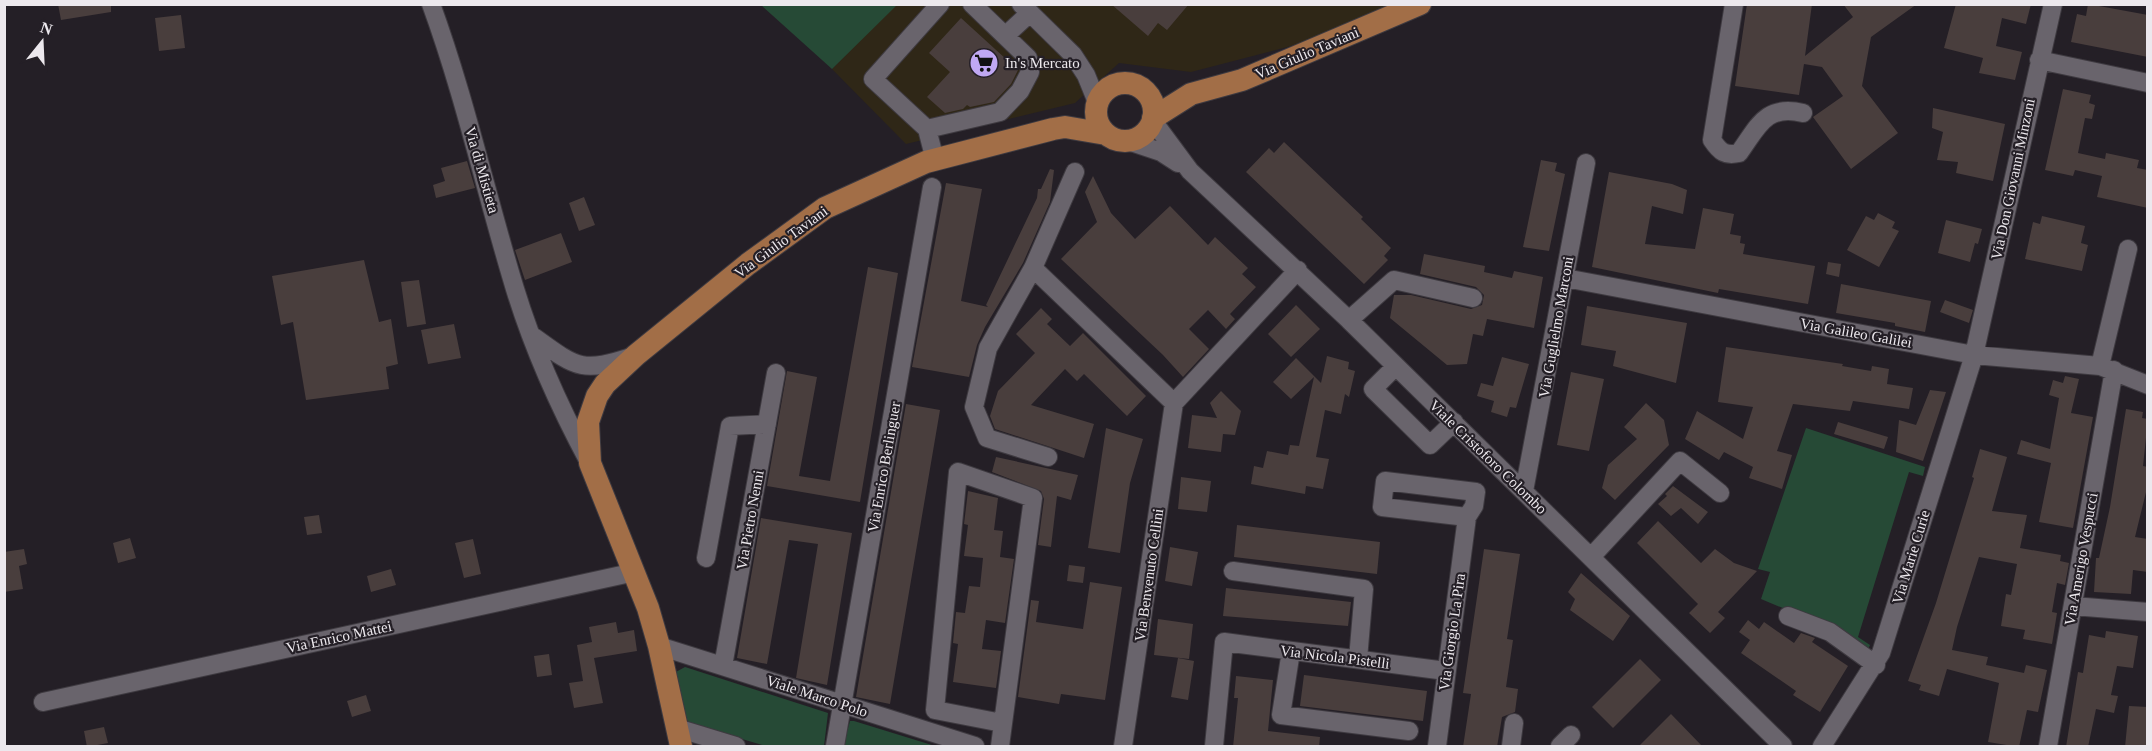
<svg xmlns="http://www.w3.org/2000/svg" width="2152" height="751" viewBox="0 0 2152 751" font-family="Georgia,serif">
  <rect width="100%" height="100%" fill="#241f26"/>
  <path fill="#2f2717" d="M894,5H1396L1314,40L1191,72L1119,63L1075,103L906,144L832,69Z"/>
  <path fill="#264a36" d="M761,5H897L832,69Z
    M1806,428L1925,467L1923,476L1909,472L1858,637L1870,645L1867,652L1828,627L1761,599L1770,572L1758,569Z
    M685,667L828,713L824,746H766L691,724L687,720L674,673Z
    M850,721H854L935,746H843Z"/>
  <path fill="#493e3d" d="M58,4H111V12L61,20Z
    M1111,4H1189L1167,30L1158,23L1148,36Z
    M1747,4H1812L1805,56L1853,17L1843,4H1917L1871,37L1862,86L1898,133L1851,169L1813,117L1843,96L1822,67L1804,64L1799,95L1735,86Z
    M1956,4H2031L2026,24L2002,18L1996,46L2022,52L2015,80L1979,73L1983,58L1944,48Z
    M2088,4L2148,15V57L2071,42L2077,14L2086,16Z
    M181,15L185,48L159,51L155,18Z
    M961,18L1018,70L1011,84L994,102L970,107L967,105L963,109L945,113L927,97L950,72L929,53Z
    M2063,89L2091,95L2089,103L2095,105L2092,119L2085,118L2078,153L2105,159L2106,153L2139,160L2137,168L2148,170V208L2097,197L2102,176L2075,170L2073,176L2045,170Z
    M1933,108L2005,124L1993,181L1956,173L1958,162L1937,160L1943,132L1932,128Z
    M1284,142L1363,217L1361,219L1391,248L1384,256L1388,260L1364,284L1246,172L1269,148L1274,153Z
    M1541,160L1557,163L1555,171L1565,174L1549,251L1523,247Z
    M467,161L475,188L436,198L433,185L445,181L441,168Z
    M1050,169L1054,170L1050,202L1023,263L985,327L977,345L969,377L912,367L946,183L982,189L961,301L988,307L986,305L1037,198L1038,189H1041Z
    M1609,172L1672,184L1687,190L1683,214L1652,206L1645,244L1695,249L1703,208L1734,214L1730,234L1741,236L1740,243L1745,244L1743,254L1815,266L1808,304L1719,289L1718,293L1592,267Z
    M1093,176L1111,213L1135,239L1170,206L1208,245L1215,237L1248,268L1242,274L1256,287L1230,314L1235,319L1226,329L1208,310L1189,329L1209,349L1183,377L1163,355L1061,259L1097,222L1085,192Z
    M584,197L595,225L579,231L569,203Z
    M1878,213L1895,222L1892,228L1899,231L1879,267L1847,250L1866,216L1874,220Z
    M2042,216L2085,226L2081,243L2088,245L2082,271L2025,259L2033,222L2040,224Z
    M1946,220L1982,229L1978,244L1975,243L1970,262L1938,253Z
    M561,233L572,262L525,280L515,250Z
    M1424,254L1485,266L1484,272L1512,278L1514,271L1543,277L1534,328L1487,319L1483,336L1473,334L1467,364L1447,365L1390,318L1394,295H1411L1471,309L1482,305L1484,295L1476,287L1420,274Z
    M364,260L379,322L391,319L398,364L386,367L389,389L306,400L293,322L281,325L272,276Z
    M1828,262L1841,264L1839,277L1826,274Z
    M868,267L898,273L860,502L767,486L787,371L817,377L799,476L830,481Z
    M419,280L426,324L407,327L401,282Z
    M1841,284L1931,301L1925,332L1895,326V323L1836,313Z
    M1945,300L1973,310L1969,323L1940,312Z
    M1296,305L1320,329L1291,357L1268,334Z
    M1587,306L1687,323L1676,383L1613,366L1616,351L1581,345Z
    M1041,308L1052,319L1047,324L1070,346L1083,333L1146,396L1127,416L1084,374L1077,381L1065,369L1031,405L1094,424L1084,458L995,429L990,416L998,391L1035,353L1016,334Z
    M454,324L461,358L428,364L421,330Z
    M1726,347L1843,364L1842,366L1871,371L1872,366L1889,369L1887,384L1913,388L1909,409L1853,401L1850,411L1793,404L1777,451L1792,455L1782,489L1749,478L1753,467L1724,452L1719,460L1685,439L1697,411L1743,439L1753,407L1718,402Z
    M1327,356L1349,362L1348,369L1355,371L1349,397L1345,394L1341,414L1325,410L1316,457L1329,459L1323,489L1306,486L1305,494L1251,484L1254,466L1263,468L1267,451L1288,455L1290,445L1299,446L1314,377L1291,399L1273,382L1296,358L1321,383Z
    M1502,357L1529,364L1516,408L1510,407L1507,417L1491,412L1494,401L1477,396L1481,383L1493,386Z
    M1571,372L1604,379L1589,451L1557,445Z
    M2065,376L2079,379L2071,413L2093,417L2073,528L2039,522L2051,463L2017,454L2021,440L2050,449L2059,398L2049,395L2053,380L2063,383Z
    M1930,390L1946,392L1923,461L1896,452L1899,420L1916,425Z
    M1221,391L1241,411L1235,435L1223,434L1221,452L1188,448L1192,415L1217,418L1210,403Z
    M1646,403L1664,420L1669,445L1615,500L1602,488L1608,465L1637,439L1624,427Z
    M906,404L940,410L890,704L856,697Z
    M2126,409L2143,412L2142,418L2148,419L2143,466L2148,467V484L2135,537L2148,539V572L2133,570L2131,594L2094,592L2096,558H2099L2110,507Z
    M1838,422L1888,437L1884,449L1834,434Z
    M1106,428L1143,439L1130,483L1120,553L1088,548Z
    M1980,449L2007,457L1992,511L2027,515L2020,548L2061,555L2060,561L2069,563L2065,585L2057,583L2052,612L2057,613L2052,644L2023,639L2025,630L2001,626L2006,594L2011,595L2017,564L1979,557L1957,627L1952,650L1988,657L1986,665L2024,673L2026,665L2047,670L2038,712L2027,710L2019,747L1988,742L1999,683L1947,669L1939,696L1919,690L1921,685L1908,681L1936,603L1974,478L1972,477Z
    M996,457L1078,475L1071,500L1057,496L1051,547L1038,545L1044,499L1041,491L992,472Z
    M1181,477L1211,481L1207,512L1178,509Z
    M1673,486L1708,512L1698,524L1681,508L1671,516L1658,504L1667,496L1665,494Z
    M968,491L998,498L994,530L1003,531L1000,557L1014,559L1005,623L986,620L982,649L1001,651L996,688L953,682L958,644L953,643L956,612L965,613L969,586L980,587L983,558L964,556L968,525L964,524Z
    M319,515L322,533L307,535L304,517Z
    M761,518L852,533L827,685L796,678L818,544L789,540L767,664L737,658Z
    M1658,521L1701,563L1715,549L1734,563L1757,571L1718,612L1725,618L1710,633L1689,613L1698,604L1637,543Z
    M1237,525L1380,542L1377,574L1234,557Z
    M130,538L136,558L118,563L113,543Z
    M473,539L481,574L464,578L455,543Z
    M1170,547L1198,552L1192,586L1165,581Z
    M24,549L27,564L19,566L23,589L4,592V552Z
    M1484,549L1520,554L1507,639L1513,640L1506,687L1518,689L1515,712L1502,717L1497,747H1463L1471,694L1463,693Z
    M1069,565L1085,567L1083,583L1067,581Z
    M391,569L396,585L371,592L367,576Z
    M1581,573L1630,616L1613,641L1570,610L1575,599L1568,592Z
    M1090,582L1122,587L1105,700L1061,694L1059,704L1018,697L1031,600L1039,601L1036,622L1083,629Z
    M1226,588L1351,602L1348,626L1223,616Z
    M1158,619L1193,624L1189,659L1154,655Z
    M1748,620L1759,629L1764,622L1794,643L1801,633L1815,638L1812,642L1848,666L1820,712L1793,695L1796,691L1741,653L1750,640L1739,632Z
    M616,622L618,633L634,630L637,651L594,658L603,703L574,708L569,683L583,681L577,645L592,642L589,627Z
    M2106,631L2138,636L2133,668L2117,666L2111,695L2118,696L2114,713L2096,709L2088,747H2066L2078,672L2083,673L2089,635L2105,638Z
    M549,654L552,675L537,677L534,656Z
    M1178,658L1194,661L1188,700L1171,697Z
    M1640,659L1661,680L1613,728L1592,707Z
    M1304,675L1427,691L1423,721L1300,706Z
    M1236,676L1273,680L1268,731L1320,737L1319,747H1233L1238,698H1234Z
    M366,695L371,711L352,717L347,701Z
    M2129,706L2148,707V747H2125Z
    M1671,714L1703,747H1638Z
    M104,727L108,743L87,747L84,731Z"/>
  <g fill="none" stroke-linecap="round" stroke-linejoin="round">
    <g stroke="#3e3a40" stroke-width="20">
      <path id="minor" d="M431,4C465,97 486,194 515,289C533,348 560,408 589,462
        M940,4L873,79L927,129L1000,112L1020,91L1030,72L1028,58L972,4
        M1021,4L1073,55L1086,75L1097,102
        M1734,4L1712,140C1720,152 1725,156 1739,153C1758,127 1765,104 1803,113
        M1005,36L1030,13
        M2039,60L2148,83
        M1153,121L1190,171L1349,320L1783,746
        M927,129L935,160
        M1128,141L1161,152L1178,163
        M1033,268L1174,403
        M1565,278L1974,355L2100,366L2148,385
        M1349,320L1394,280L1473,298
        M534,337C578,369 582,373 634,356
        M1396,366L1373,389L1430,445L1454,422
        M2100,366L2128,249
        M1048,457L987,438L974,407L988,348L1033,268L1075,172
        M1524,491L1586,163
        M1591,557L1680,461L1720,493
        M706,558L730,426L767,424
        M1233,571L1364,589L1358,659
        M2073,606L2148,612
        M1788,616L1830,632L1876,665
        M659,646L975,746
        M1291,651L1281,715L1409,731
        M723,666L776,373
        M43,702L635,572
        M677,728L736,746
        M835,746L932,187
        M1000,746L1033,498L958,472L935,710L1002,723
        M1123,746L1174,403L1298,270
        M1214,746L1224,642L1446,671
        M1437,746L1467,517L1474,506L1476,492L1385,481L1382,507L1467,517
        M1511,746L1514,723
        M1560,746L1571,735
        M1822,746L1881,653L1974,355L2053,4
        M2048,746L2114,370"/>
    </g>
    <g stroke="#3e3a40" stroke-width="24">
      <path id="major" d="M1096 112a29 29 0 1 1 58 0a29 29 0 1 1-58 0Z
        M1153,118L1191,94L1242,80L1420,4
        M681,746L659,646L648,608L590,463L588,422L597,396L605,384L636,355L748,264L825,208L926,162L1053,129L1065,127L1106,134"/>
    </g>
    <use href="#minor" stroke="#69646c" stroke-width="18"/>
    <use href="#major" stroke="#a26e47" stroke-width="22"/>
  </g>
  <defs>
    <g id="supermarket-disc" transform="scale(1.5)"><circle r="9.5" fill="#c0a8f3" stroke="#241f26"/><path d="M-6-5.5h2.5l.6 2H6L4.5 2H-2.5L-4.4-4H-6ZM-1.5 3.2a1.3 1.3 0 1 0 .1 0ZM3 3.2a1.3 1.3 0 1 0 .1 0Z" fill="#111"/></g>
  </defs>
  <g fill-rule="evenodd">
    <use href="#supermarket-disc" x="984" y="63"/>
  </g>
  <g text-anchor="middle" stroke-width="4.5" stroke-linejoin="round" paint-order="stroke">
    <g font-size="15" fill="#ece8ed" stroke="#241f26">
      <text transform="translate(1307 53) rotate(-23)" y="5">Via Giulio Taviani</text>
      <text transform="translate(482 170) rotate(74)" y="5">Via di Mistieta</text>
      <text transform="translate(2013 179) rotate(-78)" y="5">Via Don Giovanni Minzoni</text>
      <text transform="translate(781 242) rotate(-36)" y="5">Via Giulio Taviani</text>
      <text transform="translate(1556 327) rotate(-80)" y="5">Via Guglielmo Marconi</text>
      <text transform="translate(1856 333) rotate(10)" y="5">Via Galileo Galilei</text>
      <text transform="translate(1488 457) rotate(44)" y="5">Viale Cristoforo Colombo</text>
      <text transform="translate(884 467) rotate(-80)" y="5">Via Enrico Berlinguer</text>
      <text transform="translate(750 520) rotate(-80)" y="5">Via Pietro Nenni</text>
      <text transform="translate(1911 557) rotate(-73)" y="5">Via Marie Curie</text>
      <text transform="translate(2081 559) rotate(-80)" y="5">Via Amerigo Vespucci</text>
      <text transform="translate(1149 575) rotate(-82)" y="5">Via Benvenuto Cellini</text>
      <text transform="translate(1452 632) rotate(-82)" y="5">Via Giorgio La Pira</text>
      <text transform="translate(339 637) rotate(-12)" y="5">Via Enrico Mattei</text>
      <text transform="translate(1335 657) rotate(7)" y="5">Via Nicola Pistelli</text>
      <text transform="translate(817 696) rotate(18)" y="5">Viale Marco Polo</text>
    </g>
    <g font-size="15" fill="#ece8ed" stroke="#241f26" text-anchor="start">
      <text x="1005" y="68">In's Mercato</text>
    </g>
  </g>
  <rect width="2152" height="751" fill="none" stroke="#ece8ed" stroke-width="12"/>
  <g transform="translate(42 42) rotate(18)" stroke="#241f26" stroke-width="4.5" paint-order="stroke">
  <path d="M0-4.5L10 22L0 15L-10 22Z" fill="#ece8ed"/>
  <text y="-9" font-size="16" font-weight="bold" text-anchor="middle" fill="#ece8ed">N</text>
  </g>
</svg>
